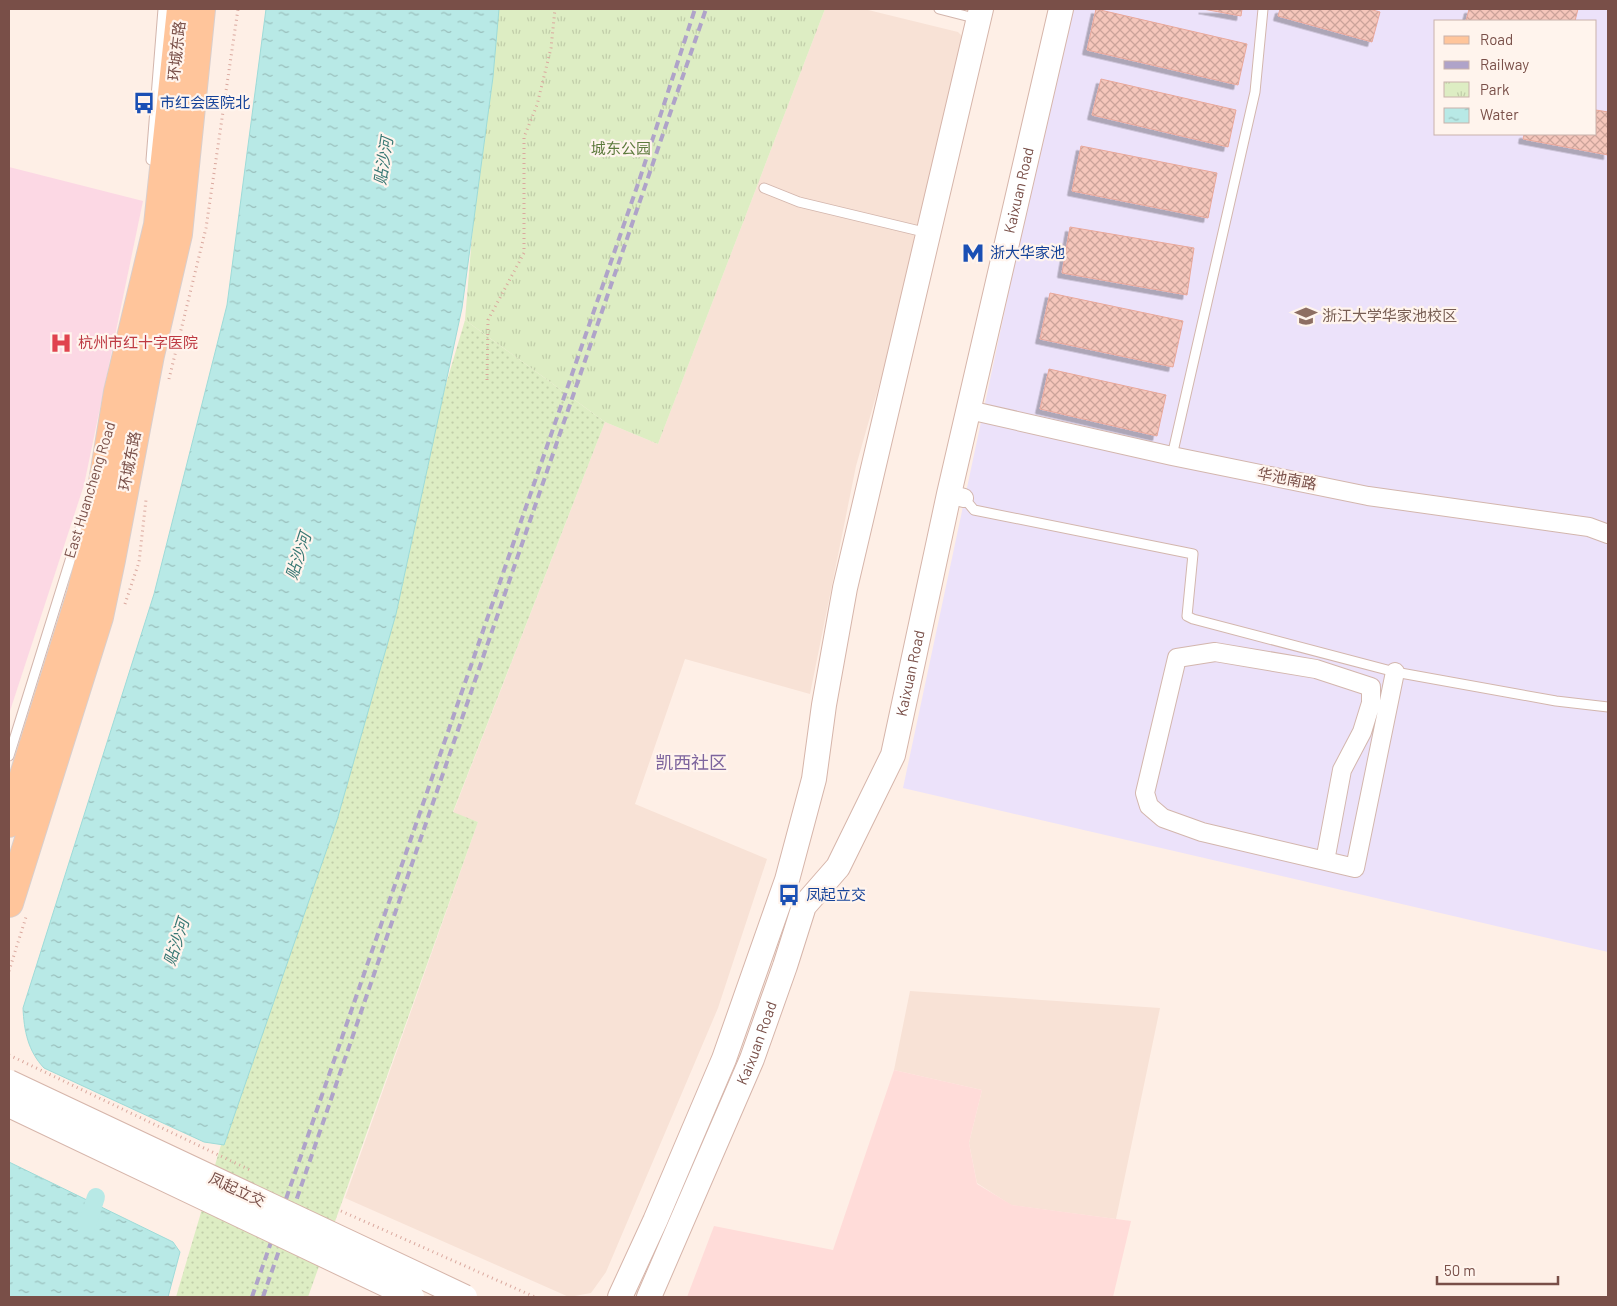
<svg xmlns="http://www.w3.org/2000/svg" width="1617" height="1306" viewBox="0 0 1617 1306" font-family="Barlow,'Noto Sans SC',sans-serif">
  <defs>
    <pattern id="grass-dots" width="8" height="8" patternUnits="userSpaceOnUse" patternTransform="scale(1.25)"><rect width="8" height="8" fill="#ddedc3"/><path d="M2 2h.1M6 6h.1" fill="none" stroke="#c1cda9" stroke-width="1.8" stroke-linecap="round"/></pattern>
    <pattern id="park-tufts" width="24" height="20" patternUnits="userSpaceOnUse" patternTransform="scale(1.25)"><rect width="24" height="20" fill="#ddedc3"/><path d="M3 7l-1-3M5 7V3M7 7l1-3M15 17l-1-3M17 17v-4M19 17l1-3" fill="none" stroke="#c1cda9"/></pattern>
    <pattern id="water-ripples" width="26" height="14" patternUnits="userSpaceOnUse" patternTransform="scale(1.25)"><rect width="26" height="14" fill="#b8e9e6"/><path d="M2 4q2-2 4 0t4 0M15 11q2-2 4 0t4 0" fill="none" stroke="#9abfbc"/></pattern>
    <pattern id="building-cross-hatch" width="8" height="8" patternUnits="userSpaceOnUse" patternTransform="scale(1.25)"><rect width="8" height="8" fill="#f5c6bb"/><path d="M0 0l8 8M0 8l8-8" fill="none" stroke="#cba39a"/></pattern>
    <filter id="shadow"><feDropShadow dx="-4.5" dy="4.5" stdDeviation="0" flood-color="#0004"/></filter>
  </defs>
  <rect width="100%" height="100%" fill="#feefe6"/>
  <path fill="#f8e2d6" d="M825,9H864L958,32L967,41L972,60L856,466L810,694L685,659L635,804L767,859L718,1008L606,1272L591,1293L569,1297L345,1198L478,822L453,813L605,422L658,444Z
    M910,991L1160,1008L1116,1219L1011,1205L977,1183L969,1143L982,1090L894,1070Z"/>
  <path fill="#ffdcd9" d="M894,1070L982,1090L969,1143L977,1184L1012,1205L1131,1221L1113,1297H687L714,1226L833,1250Z"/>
  <path fill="#ece2fa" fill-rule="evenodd" d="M1069,9H1608V952L903,788ZM1436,21H1596V134H1436Z"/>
  <path fill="#fcd8e4" d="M9,167L143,201L84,485L9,714Z"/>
  <path fill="url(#grass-dots)" d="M465,320L605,422L453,812L478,822L308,1297H176Z"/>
  <path fill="url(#park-tufts)" d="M491,9H825L658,444L605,422L465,320Z"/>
  <path fill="url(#water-ripples)" stroke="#9edbd8" d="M266,9H499L493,77L462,308L396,614L337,820L224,1145L204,1142L44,1068C28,1051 24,1031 23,1008L154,594L227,305Z
    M9,1162L173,1242L180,1252L168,1297H9Z"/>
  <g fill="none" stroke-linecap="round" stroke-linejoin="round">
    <path stroke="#b8e9e6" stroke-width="18" d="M87,1225L96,1197"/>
  </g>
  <path fill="url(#building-cross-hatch)" stroke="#e9a89b" filter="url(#shadow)" d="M1096,9L1247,44L1238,85L1087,50Z
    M1203,9H1242L1241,16Z
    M1280,9H1369L1380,12L1372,42L1278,16Z
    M1469,9H1578L1575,21H1466Z
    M1101,79L1236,110L1228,147L1092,115Z
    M1596,110L1608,112V155L1523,139L1524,134H1596Z
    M1081,146L1217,173L1208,218L1072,191Z
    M1070,227L1194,248L1187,295L1062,273Z
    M1050,293L1183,321L1173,367L1040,339Z
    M1049,369L1166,395L1157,436L1040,409Z"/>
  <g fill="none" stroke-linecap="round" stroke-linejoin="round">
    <g stroke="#d3b6ad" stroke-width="11">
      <path id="service" d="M939,9L978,19
        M151,160L163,9
        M764,188L799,202L928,233
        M1172,456L1255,92L1263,9
        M964,498L974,510L1193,554L1187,616L1193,619L1395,672L1556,701L1608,707
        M9,756L87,506"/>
    </g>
    <g stroke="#d3b6ad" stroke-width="20">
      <path id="minor" d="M969,410L1172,456L1368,496L1589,527L1608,534
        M949,494L964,498
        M1325,861L1342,770L1362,732L1371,703V687L1316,669L1215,652L1177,658L1145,793L1149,806L1163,818L1202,832L1355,868L1395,672"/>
    </g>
    <g stroke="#d6b5aa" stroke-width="26">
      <g id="secondary">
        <path d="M620,1297L655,1221L724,1059L787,880L814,779L824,705L845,588L981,9"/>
        <path id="s1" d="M649,1297L752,1059L785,966L804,906L838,867L893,755L949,494L1061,9"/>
      </g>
    </g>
    <g stroke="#d9cecc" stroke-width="30">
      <path id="primary" d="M9,823L81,594L91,554L118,392L158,225L181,9
        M9,903L99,617L111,560L150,355L178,234L201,9"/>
    </g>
    <path stroke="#daa89e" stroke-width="3" stroke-dasharray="1 4" stroke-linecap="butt" d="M169,379L206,228L238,9
      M487,380L488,320L524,253V137L537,105L551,48L555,9
      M125,604L139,562L146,500
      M9,971L26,917
      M9,1055L250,1170
      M341,1211L535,1297"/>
    <use href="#service" stroke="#fff" stroke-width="9"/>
    <use href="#minor" stroke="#fff" stroke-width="18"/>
    <use href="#secondary" stroke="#fff" stroke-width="24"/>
    <use href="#primary" stroke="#ffc59b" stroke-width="28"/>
    <path stroke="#afa3c9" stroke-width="4" stroke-dasharray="8 5" stroke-linecap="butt" d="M252,1297L639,181L695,9
      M263,1297L706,9"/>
    <g stroke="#d6b5aa" stroke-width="26" stroke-linecap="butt">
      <path id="secondary-bridge" d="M9,1082L465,1297
        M9,1105L412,1297"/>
    </g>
    <use href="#secondary-bridge" stroke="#fff" stroke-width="24"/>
  </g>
  <defs>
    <g id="bus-bare" transform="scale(1.725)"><path d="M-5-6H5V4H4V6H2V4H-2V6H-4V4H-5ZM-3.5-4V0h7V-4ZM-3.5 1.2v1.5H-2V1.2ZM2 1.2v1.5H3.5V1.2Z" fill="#1a4fb4" stroke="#fff4ed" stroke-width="2.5" paint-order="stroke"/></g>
    <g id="metro-bare" transform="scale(1.725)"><path d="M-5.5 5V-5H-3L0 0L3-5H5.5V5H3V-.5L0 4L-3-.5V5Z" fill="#1a4fb4" stroke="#fff4ed" stroke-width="2.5" paint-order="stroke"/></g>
    <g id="university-bare" transform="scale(1.725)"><path d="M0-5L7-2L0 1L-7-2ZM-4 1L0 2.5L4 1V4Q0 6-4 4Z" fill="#8d6e63" stroke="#fff4ed" stroke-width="2.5" paint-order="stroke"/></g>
    <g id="hospital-bare" transform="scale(1.725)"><path d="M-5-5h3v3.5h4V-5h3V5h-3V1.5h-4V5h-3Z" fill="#e0444e" stroke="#fff4ed" stroke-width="2.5" paint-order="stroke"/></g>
  </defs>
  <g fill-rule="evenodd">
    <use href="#bus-bare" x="144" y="103"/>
    <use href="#metro-bare" x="973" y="253"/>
    <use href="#university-bare" x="1306" y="316"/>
    <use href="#hospital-bare" x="61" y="343"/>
    <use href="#bus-bare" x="789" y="895"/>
  </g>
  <g text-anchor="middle" stroke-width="4.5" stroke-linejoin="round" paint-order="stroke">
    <g font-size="15" fill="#794f48" stroke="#fff4ed">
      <text transform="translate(177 51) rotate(-84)" y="5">环城东路</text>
      <text dy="5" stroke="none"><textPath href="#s1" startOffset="1176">Kaixuan Road</textPath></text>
      <text transform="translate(130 461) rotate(-79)" y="5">环城东路</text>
      <text transform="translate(1287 479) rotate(11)" y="5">华池南路</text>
      <text transform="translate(90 490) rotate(-73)" y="5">East Huancheng Road</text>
      <text dy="5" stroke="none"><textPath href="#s1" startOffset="681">Kaixuan Road</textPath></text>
      <text dy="5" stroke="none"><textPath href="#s1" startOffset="276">Kaixuan Road</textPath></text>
      <text transform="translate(237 1190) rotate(25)" y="5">凤起立交</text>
    </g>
    <g font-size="15" fill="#164399" stroke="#fff4ed" text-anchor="start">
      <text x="160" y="108">市红会医院北</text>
      <text x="990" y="258">浙大华家池</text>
      <text x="806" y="900">凤起立交</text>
    </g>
    <g font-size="15" fill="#5c7a3c" stroke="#fff4ed">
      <text x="621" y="154">城东公园</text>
    </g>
    <g font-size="15" fill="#785e54" stroke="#fff4ed" text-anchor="start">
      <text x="1322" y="321">浙江大学华家池校区</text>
    </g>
    <g font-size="15" fill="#be3a42" stroke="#fff4ed" text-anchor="start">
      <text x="78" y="348">杭州市红十字医院</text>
    </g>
    <g font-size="16" font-style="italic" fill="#387874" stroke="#fff4ed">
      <text transform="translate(383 161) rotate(-81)" y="6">贴沙河</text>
      <text transform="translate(298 556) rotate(-72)" y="6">贴沙河</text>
      <text transform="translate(176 942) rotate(-72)" y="6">贴沙河</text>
    </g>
    <g font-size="18" fill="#7d649d" stroke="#fff4ed">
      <text x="691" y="769">凯西社区</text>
    </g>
  </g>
  <rect width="1617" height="1306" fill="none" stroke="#794f48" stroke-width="20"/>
  <rect x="1434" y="20" width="162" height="115" fill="#fff4ed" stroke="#c9b2ab"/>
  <rect x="1444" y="36" width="25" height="8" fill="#ffc59b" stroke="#c9b2ab"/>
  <text x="1480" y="45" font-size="15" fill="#794f48">Road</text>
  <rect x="1444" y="61" width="25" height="8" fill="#afa3c9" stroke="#c9b2ab"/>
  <text x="1480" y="70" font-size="15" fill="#794f48">Railway</text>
  <rect x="1444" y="82" width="25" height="15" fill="url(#park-tufts)" stroke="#c9b2ab"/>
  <text x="1480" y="95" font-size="15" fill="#794f48">Park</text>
  <rect x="1444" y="108" width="25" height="15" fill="url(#water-ripples)" stroke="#c9b2ab"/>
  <text x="1480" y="120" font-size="15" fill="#794f48">Water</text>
  <path d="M1437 1276v8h121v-8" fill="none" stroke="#794f48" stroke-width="2.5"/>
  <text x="1444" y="1276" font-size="15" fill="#794f48" stroke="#fff4ed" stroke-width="4" paint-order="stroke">50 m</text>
</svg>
